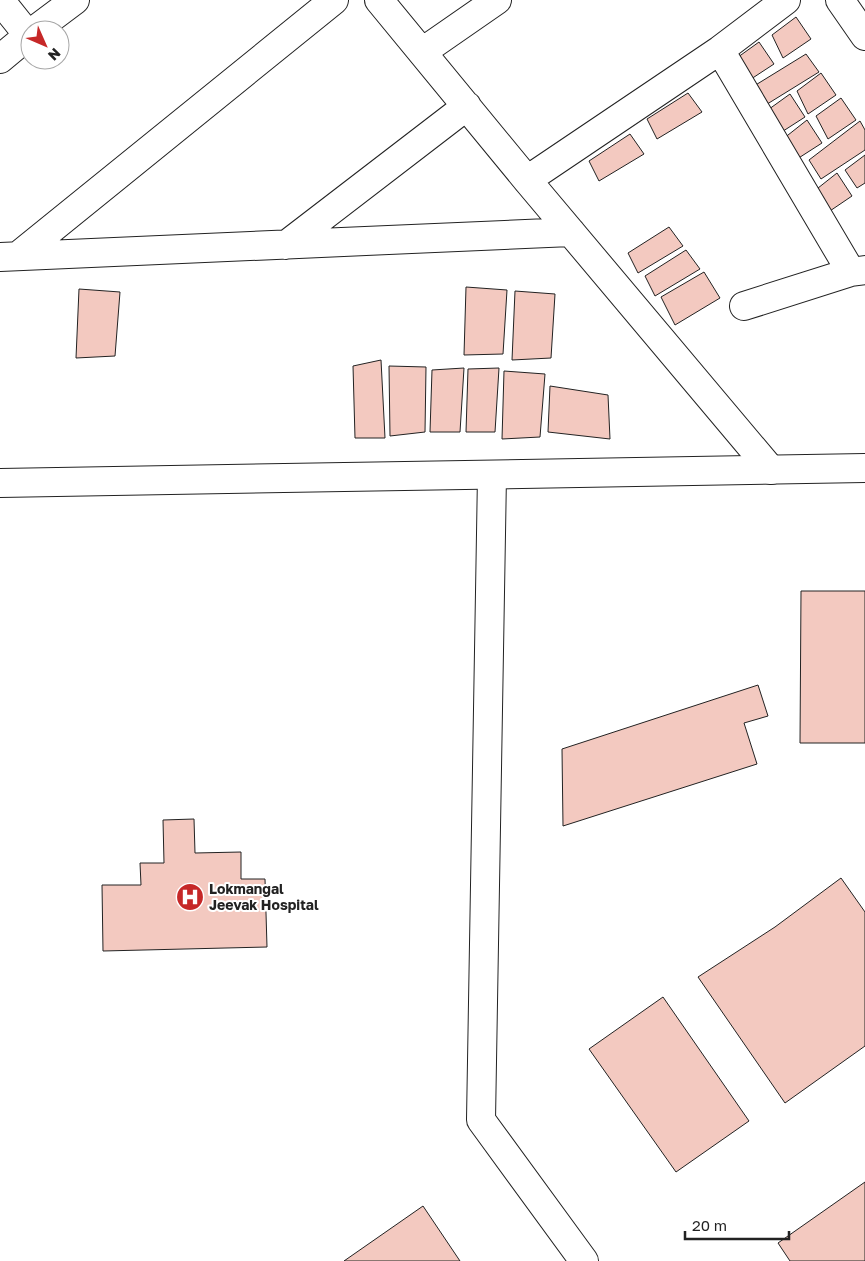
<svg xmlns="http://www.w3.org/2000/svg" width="865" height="1261" viewBox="0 0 865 1261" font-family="'Golos Text',sans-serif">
  <rect width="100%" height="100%" fill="#fff"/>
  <path fill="#f3c9c0" stroke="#222" d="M796,17L811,39L783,58L772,35Z
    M759,42L774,64L745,83L734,60Z
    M806,54L819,72L764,106L754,86Z
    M821,73L836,95L808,114L797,91Z
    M688,93L702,112L657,139L647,119Z
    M790,94L805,117L777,135L765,112Z
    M841,98L856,120L828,139L816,116Z
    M807,120L822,143L794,161L783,139Z
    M860,121L865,130V150L821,179L809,160Z
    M630,134L644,154L599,181L589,161Z
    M865,155V183L857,188L845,170Z
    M837,173L852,196L824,215L813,192Z
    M669,227L683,246L638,273L628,253Z
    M686,250L700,269L655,296L645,276Z
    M704,272L720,298L675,325L661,297Z
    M466,287L507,290L503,354L464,355Z
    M79,289L120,292L115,356L76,358Z
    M515,291L555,294L551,358L512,360Z
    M381,360L385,438H355L353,366Z
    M389,366L426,367L425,432L390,436Z
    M464,368L460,432H430L432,370Z
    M499,368L495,432H466L468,369Z
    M504,371L545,374L540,437L502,439Z
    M550,386L608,395L610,439L548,432Z
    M801,591H865V743H800Z
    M758,685L768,716L744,723L757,764L563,826L562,749Z
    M194,819L195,853L241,852V879H265L267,947L103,951L102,885H141L140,863H164L163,820Z
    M841,878L865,912V1046L785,1103L698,977L775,927Z
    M663,997L749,1121L676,1172L589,1049Z
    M865,1182V1261H790L778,1243Z
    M423,1206L460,1261H344Z"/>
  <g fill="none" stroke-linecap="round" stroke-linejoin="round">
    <g stroke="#222" stroke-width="30">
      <path id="street" d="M0,0L28,35
        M379,0L527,180L771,470
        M840,0L865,36
        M35,30L75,0
        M720,50L851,272
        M422,52L497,0
        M0,59L30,34
        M527,180L720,50L786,0
        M286,245L467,106
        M18,256L334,0
        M0,257L571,232
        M744,306L851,272L865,270
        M492,475L481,1120L584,1261"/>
    </g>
    <g stroke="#222" stroke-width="30">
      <path id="secondary" d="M0,483L865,468"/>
    </g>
    <use href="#street" stroke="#fff" stroke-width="28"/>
    <use href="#secondary" stroke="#fff" stroke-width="28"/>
  </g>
  <defs>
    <g id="hospital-disc" transform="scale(1.4375)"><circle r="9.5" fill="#c62828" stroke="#fff"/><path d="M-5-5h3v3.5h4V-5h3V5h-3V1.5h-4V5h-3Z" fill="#fff"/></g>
  </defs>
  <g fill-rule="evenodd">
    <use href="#hospital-disc" x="190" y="897"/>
  </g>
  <g text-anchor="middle" stroke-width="4" stroke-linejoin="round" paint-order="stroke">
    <g font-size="14" font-weight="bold" fill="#222" stroke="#fff" text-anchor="start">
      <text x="209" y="894">Lokmangal<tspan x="209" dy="16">Jeevak Hospital</tspan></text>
    </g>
  </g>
  <g transform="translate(45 45) rotate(135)"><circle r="24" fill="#ffffff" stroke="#a7a7a7"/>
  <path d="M0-4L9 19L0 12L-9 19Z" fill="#c62828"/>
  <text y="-8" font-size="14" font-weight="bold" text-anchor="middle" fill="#222222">N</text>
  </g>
  <path d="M685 1231v8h104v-8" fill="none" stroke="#222222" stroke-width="2.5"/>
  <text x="692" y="1231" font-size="15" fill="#222222" stroke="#ffffff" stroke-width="4" paint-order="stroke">20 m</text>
</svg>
